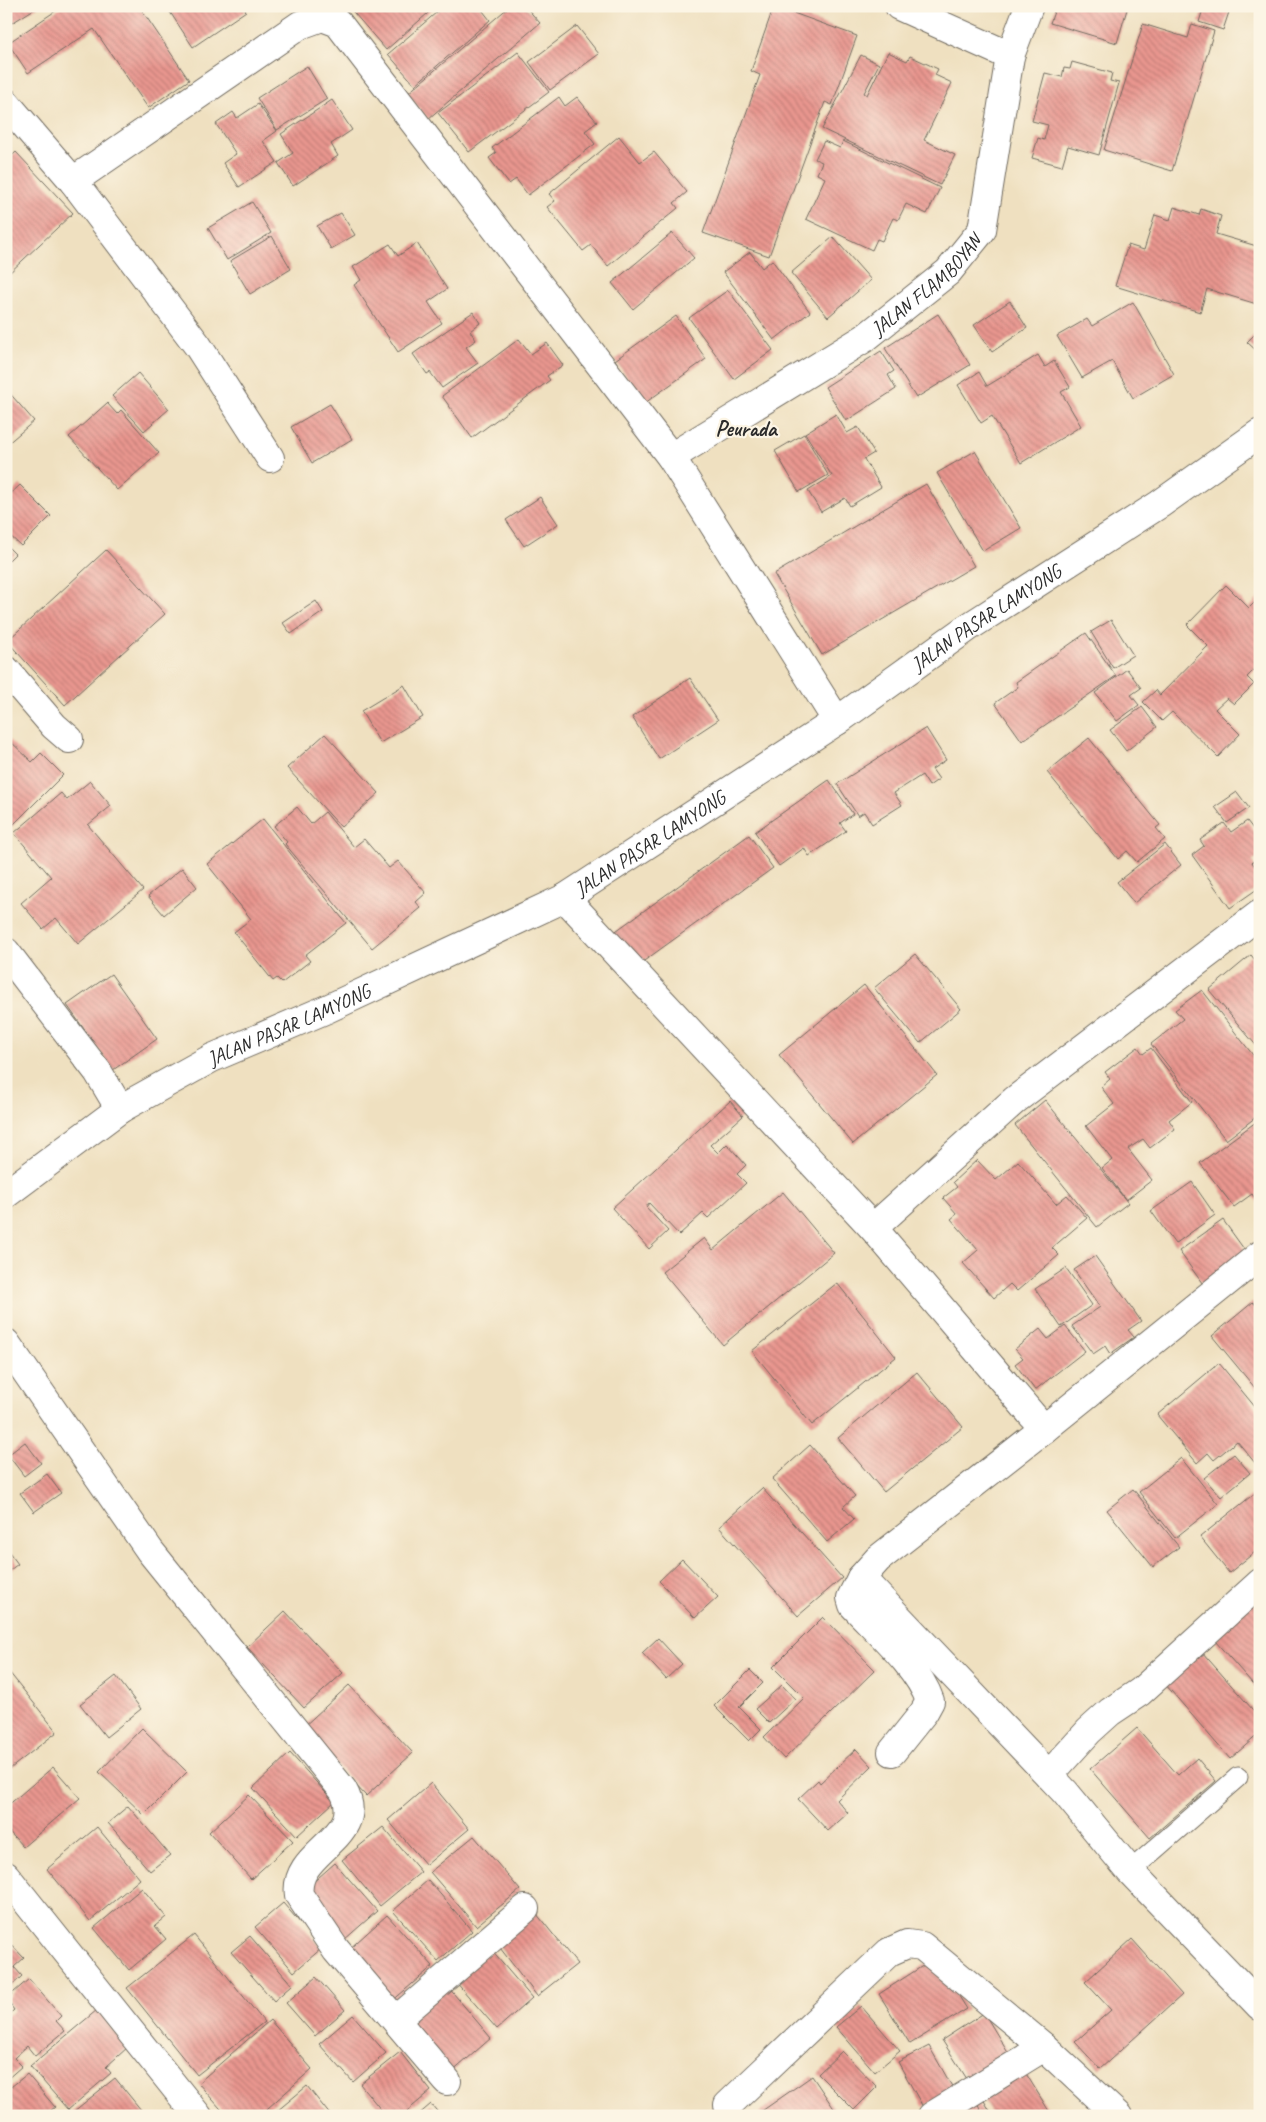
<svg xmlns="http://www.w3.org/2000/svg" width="1266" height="2122" viewBox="0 0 1266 2122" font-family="Caveat,sans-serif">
  <defs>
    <pattern id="building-back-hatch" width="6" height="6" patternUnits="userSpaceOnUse" patternTransform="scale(1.25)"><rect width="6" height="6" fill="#e9968f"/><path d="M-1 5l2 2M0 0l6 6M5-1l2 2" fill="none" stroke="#bd7b75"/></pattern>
  </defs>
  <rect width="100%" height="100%" fill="#fcf5e5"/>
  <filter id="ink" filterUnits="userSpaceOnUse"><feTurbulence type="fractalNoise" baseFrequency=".02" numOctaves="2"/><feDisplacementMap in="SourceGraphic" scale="10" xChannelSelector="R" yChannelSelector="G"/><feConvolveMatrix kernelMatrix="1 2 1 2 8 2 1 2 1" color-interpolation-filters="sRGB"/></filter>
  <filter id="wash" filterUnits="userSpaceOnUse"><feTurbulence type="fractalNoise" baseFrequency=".0096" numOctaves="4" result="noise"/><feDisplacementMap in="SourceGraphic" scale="20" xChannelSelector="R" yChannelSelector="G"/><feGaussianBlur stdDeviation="1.12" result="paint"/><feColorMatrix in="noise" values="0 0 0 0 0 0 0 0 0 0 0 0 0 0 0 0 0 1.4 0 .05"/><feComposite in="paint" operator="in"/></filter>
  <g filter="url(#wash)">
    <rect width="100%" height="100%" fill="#efe0c0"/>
    <g id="blocks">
      <path fill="url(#building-back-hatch)" d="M6,6H39L12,23L6,13Z
        M63,6H139L189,80L148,108L94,29L28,73L8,43Z
        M166,6H242L246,11L193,47Z
        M348,6H436L386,50Z
        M444,6H479L490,20L415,85L388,54Z
        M510,6H525L540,23L428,119L407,94Z
        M774,6L857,36L832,105L825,102L769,256L703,233L760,75L751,71Z
        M1056,6H1128L1117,43L1050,23Z
        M1204,6H1231L1223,30L1199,22Z
        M1143,24L1188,38L1192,24L1214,31L1172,171L1104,150Z
        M577,26L599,54L550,90L529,62Z
        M518,52L549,92L469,152L438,113Z
        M888,52L907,61L910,56L938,69L935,75L952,83L924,140L955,155L940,185L822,129L861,55L879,64L864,93L867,95Z
        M1072,62L1112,73L1110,81L1119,83L1099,155L1068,146L1062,166L1032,158L1038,138L1044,140L1048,125L1032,121L1045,73L1062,77L1064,68L1070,69Z
        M307,66L327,99L277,130L257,98Z
        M559,97L565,106L577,97L597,122L585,131L595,144L528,195L516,179L509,184L489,158L496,153L492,148Z
        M332,100L352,130L331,144L338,156L293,186L278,163L293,153L281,134Z
        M258,104L277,131L263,141L277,162L239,187L223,163L236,154L216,124L233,112L237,118Z
        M619,136L640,162L654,152L687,192L674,203L678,208L608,266L591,245L583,251L547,207L555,201L549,194Z
        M824,141L840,148L843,141L940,188L927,214L906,204L898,220L893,218L882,241L877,239L872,250L806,219L825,178L817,174L822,162L815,159Z
        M16,152L73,213L6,276V161Z
        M252,202L271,233L227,260L208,228Z
        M1174,207L1199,215L1201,209L1221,216L1216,234L1260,247V305L1207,289L1200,312L1115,286L1128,245L1144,250L1155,215L1170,220Z
        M341,213L355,235L331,249L317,226Z
        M672,233L694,258L633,309L612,283Z
        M272,236L291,269L250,294L230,261Z
        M833,237L871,280L828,317L791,273Z
        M417,243L447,289L428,302L442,323L398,352L354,285L361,280L353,267L390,244L398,256Z
        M750,252L762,268L772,260L810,312L774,340L723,272Z
        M728,290L773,350L734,379L689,318Z
        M1010,301L1027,328L992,352L974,325Z
        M1133,302L1174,374L1133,398L1112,361L1082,378L1057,336L1087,319L1092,326Z
        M473,312L480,323L470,331L476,340L466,347L478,363L442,388L430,372L427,374L413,354Z
        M938,314L970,365L916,398L885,348Z
        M676,316L706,359L645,403L615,360Z
        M1260,329V354L1247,342Z
        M519,339L531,354L547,343L563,365L547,376L550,380L472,438L442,396Z
        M881,351L894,371L888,375L896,389L846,421L825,387Z
        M1038,355L1045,367L1054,361L1070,387L1061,392L1081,426L1021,463L992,416L981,423L958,385L979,372L987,386Z
        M138,373L169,409L144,431L112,396Z
        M6,389L34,421L6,445Z
        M107,403L117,414L121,410L159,453L117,490L69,437Z
        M330,404L352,439L312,463L291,427Z
        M836,414L847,433L858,427L874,453L864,459L881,487L850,506L845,498L821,512L808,491L832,476L805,433Z
        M804,434L828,475L799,492L775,451Z
        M975,451L1021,528L983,551L937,473Z
        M926,484L974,566L822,655L774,574Z
        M20,485L51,516L21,546L6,532V498Z
        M540,497L558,524L524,546L506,520Z
        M6,545L15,554L6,563Z
        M106,550L165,614L65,705L7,641Z
        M1226,585L1249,608L1260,597V664L1247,677L1254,684L1234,704L1227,698L1215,709L1240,734L1218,757L1172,712L1162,721L1143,702L1156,690L1160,695L1208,646L1187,625Z
        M316,601L323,612L291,634L283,623Z
        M1111,620L1133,655L1113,668L1091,632Z
        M1086,633L1116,676L1022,741L995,703L1018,687L1016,682Z
        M1127,669L1141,688L1131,695L1139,705L1117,721L1095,693Z
        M690,678L718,720L659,759L632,717Z
        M404,685L423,717L380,743L361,711Z
        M1142,707L1157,727L1126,751L1110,730Z
        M926,728L946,760L932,769L939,779L929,786L922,775L894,793L902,805L872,824L864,812L858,816L837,784Z
        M325,734L379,793L341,827L287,768Z
        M6,737L32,762L41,753L63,775L6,832Z
        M1089,738L1160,825L1156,828L1165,839L1137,862L1127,851L1118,859L1047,772Z
        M829,780L853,814L840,823L846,831L809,856L804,848L779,866L755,832Z
        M90,781L111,806L88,825L143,890L78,944L56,918L43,929L21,903L51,877L14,833L61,793L67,800Z
        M1237,792L1249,808L1227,823L1215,807Z
        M297,807L311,824L325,812L354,847L364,839L389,868L398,861L426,893L416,902L421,908L372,948L285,844L287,842L274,826Z
        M263,819L346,923L305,955L310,961L282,983L277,978L273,981L234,932L251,919L207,864Z
        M1247,821L1260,838V856L1252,862L1260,874V887L1230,908L1192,855L1204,846L1200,840L1224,823L1231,832Z
        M749,835L773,868L637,966L613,933Z
        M1165,844L1181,865L1134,903L1117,882Z
        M182,868L197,887L164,915L148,896Z
        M915,954L961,1009L920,1043L874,988Z
        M1251,955L1260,966V1050L1209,990Z
        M111,974L157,1039L113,1070L67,1005Z
        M864,985L937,1075L853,1144L779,1055Z
        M1202,990L1260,1064V1114L1226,1140L1151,1044L1183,1019L1175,1010Z
        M1138,1047L1143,1054L1151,1048L1192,1102L1169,1120L1175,1129L1150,1148L1143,1139L1128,1149L1152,1180L1126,1200L1102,1168L1112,1160L1086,1126L1114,1104L1101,1087L1110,1079L1105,1072Z
        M1045,1100L1128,1203L1097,1227L1015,1125Z
        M730,1101L743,1116L710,1145L718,1153L727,1144L746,1165L737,1174L746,1183L708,1218L703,1213L679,1235L649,1203L646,1207L668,1231L649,1249L612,1208Z
        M1260,1119V1205L1252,1194L1234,1207L1200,1163Z
        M977,1160L996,1180L1018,1161L1056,1204L1067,1195L1087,1218L1052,1248L1059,1255L1017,1291L1010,1284L994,1298L963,1263L978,1250L951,1219L957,1214L943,1198L957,1187L953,1182Z
        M1192,1182L1215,1215L1175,1244L1151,1211Z
        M783,1192L834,1253L723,1345L662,1272L704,1238L713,1250Z
        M1223,1220L1249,1256L1205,1287L1179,1251Z
        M1095,1256L1141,1321L1128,1330L1134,1337L1110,1354L1105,1346L1093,1354L1072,1326L1100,1307L1074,1270Z
        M1066,1268L1092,1305L1061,1327L1035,1289Z
        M837,1283L896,1357L812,1425L752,1351Z
        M1253,1302L1260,1310V1394L1212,1336Z
        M1065,1326L1085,1351L1035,1390L1015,1364L1023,1358L1015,1349L1040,1329L1048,1339Z
        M1219,1363L1260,1413V1469L1237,1441L1214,1460L1208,1453L1197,1463L1157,1415Z
        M917,1372L963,1427L884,1492L838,1438Z
        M25,1442L41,1463L24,1476L8,1455Z
        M810,1445L855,1496L843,1507L854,1519L827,1542L772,1479Z
        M1234,1454L1250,1473L1221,1497L1204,1478Z
        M1181,1458L1218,1504L1175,1538L1139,1492Z
        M47,1474L61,1493L34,1512L20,1493Z
        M762,1488L842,1578L798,1616L719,1527Z
        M1133,1489L1179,1547L1153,1567L1107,1510Z
        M1260,1489V1548L1229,1573L1200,1537Z
        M6,1548L18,1564L6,1573Z
        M682,1559L718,1597L695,1618L659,1581Z
        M1253,1597L1260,1604V1692L1215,1641Z
        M285,1611L343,1673L304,1708L247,1647Z
        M823,1617L875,1670L784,1759L764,1737L804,1698L773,1667Z
        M658,1638L682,1664L666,1679L642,1653Z
        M1202,1652L1260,1718V1733L1230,1759L1165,1684Z
        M750,1670L763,1683L739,1707L761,1729L749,1741L714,1706Z
        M9,1672L57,1732L6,1772V1675Z
        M116,1676L141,1709L106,1737L80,1704Z
        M349,1685L413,1753L366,1796L302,1728Z
        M782,1685L795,1699L769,1723L755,1709Z
        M142,1728L187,1772L144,1815L99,1772Z
        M1137,1728L1178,1775L1197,1758L1216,1781L1150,1838L1090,1769Z
        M856,1749L872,1766L837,1800L848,1813L828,1831L798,1799L818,1780L820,1783Z
        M290,1753L334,1802L297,1836L253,1788Z
        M53,1767L80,1798L23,1847L6,1828V1807Z
        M431,1783L469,1829L426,1865L388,1820Z
        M249,1795L293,1841L251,1879L209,1832Z
        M128,1806L170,1855L150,1871L108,1823Z
        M97,1827L140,1879L90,1921L47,1869Z
        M383,1827L421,1872L380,1906L342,1860Z
        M474,1836L520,1890L476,1926L430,1872Z
        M335,1863L377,1911L344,1940L302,1892Z
        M428,1880L472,1931L438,1961L393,1911Z
        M142,1888L166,1917L155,1926L166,1939L129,1970L94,1928Z
        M283,1903L322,1948L294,1972L255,1927Z
        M536,1913L577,1964L537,1996L497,1944Z
        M387,1915L433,1966L391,2002L346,1952Z
        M194,1935L264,2022L197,2075L127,1988Z
        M250,1936L292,1985L274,2001L231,1952Z
        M6,1939L24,1958L14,1967L22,1976L6,1991Z
        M1132,1939L1182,1995L1100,2069L1075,2042L1111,2010L1085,1982Z
        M491,1950L532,1998L497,2029L455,1981Z
        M935,1958L967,2009L910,2044L879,1994Z
        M316,1977L345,2010L315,2036L286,2003Z
        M29,1979L61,2016L56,2021L65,2031L35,2056L27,2046L14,2058L22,2066L6,2080V2017L14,2010L6,1999Z
        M448,1987L491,2038L450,2074L406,2023Z
        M861,2006L900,2051L875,2072L836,2027Z
        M97,2010L128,2047L106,2067L111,2073L68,2110L30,2066Z
        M984,2013L1010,2056L969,2082L942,2040Z
        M353,2015L386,2053L353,2082L319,2044Z
        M270,2020L312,2069L259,2116H227L198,2083Z
        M929,2046L954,2090L923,2107L898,2062Z
        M842,2051L877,2087L854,2110L818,2074Z
        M400,2052L431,2091L401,2116H386L360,2084Z
        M1025,2072L1052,2116H993L983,2099Z
        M27,2074L55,2107L44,2116H11L6,2111V2091Z
        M812,2076L839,2116H761L759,2113Z
        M115,2078L146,2116H68Z
        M307,2086L331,2116H271Z
        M975,2100L985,2116H950Z
        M431,2104L441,2116H417Z"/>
    </g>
  </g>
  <g filter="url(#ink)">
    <use href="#blocks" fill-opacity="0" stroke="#706a5f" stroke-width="1"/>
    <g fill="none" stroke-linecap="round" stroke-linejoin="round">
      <g stroke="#706a5f" stroke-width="21">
        <path id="lane" d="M1130,1871L1238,1777"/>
      </g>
      <g stroke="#706a5f" stroke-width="30">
        <g id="street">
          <path d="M899,6L1010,56"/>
          <path d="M6,103L73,181L198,346L270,458"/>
          <path d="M73,181L300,25L322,17L338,23L671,457L837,721"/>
          <path id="s1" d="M671,457L865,338L948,272L982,230L1010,56L1029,6"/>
          <path d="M6,670L54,726L69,739"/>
          <path d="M565,898L873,1228L1044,1429L878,1559L861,1578L1065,1792L1130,1871L1260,2006"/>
          <path d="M6,952L98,1072L120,1109"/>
          <path id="s2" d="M6,1194L120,1109L212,1058L327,1009L565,898L837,721L967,628L1160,504L1260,433"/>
          <path d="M873,1228L1015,1100L1260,914"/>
          <path d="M6,1343L150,1551L343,1790C370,1838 292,1850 299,1895L336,1950L447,2081"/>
          <path d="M1044,1429L1260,1255"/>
          <path d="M861,1578L851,1598L853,1605C878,1632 918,1666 930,1701L924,1712L892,1752"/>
          <path d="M1049,1775L1089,1731L1110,1712L1140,1692L1260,1583"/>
          <path d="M6,1876L198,2116"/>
          <path d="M396,2020L525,1909"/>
          <path d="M728,2105L889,1952L907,1944L922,1946L1044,2047L1118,2116"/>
          <path d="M932,2116L1044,2047"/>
        </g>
      </g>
      <use href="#lane" stroke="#fff" stroke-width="19"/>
      <use href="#street" stroke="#fff" stroke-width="28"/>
    </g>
  </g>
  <g text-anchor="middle" stroke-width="4.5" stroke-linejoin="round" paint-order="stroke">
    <g font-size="20" fill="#2b2b2b" stroke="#fcf5e5">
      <text dy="7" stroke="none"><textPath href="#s1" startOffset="309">JALAN FLAMBOYAN</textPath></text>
      <text dy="7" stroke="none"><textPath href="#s2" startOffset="1141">JALAN PASAR LAMYONG</textPath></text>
      <text dy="7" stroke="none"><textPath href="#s2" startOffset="736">JALAN PASAR LAMYONG</textPath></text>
      <text dy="7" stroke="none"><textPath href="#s2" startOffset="331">JALAN PASAR LAMYONG</textPath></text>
    </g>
    <g font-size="22" font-weight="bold" fill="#2b2b2b" stroke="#fcf5e5">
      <text x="746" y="436">Peurada</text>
    </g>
  </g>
  <rect width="1266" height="2122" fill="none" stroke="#fcf5e5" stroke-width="25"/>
</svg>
